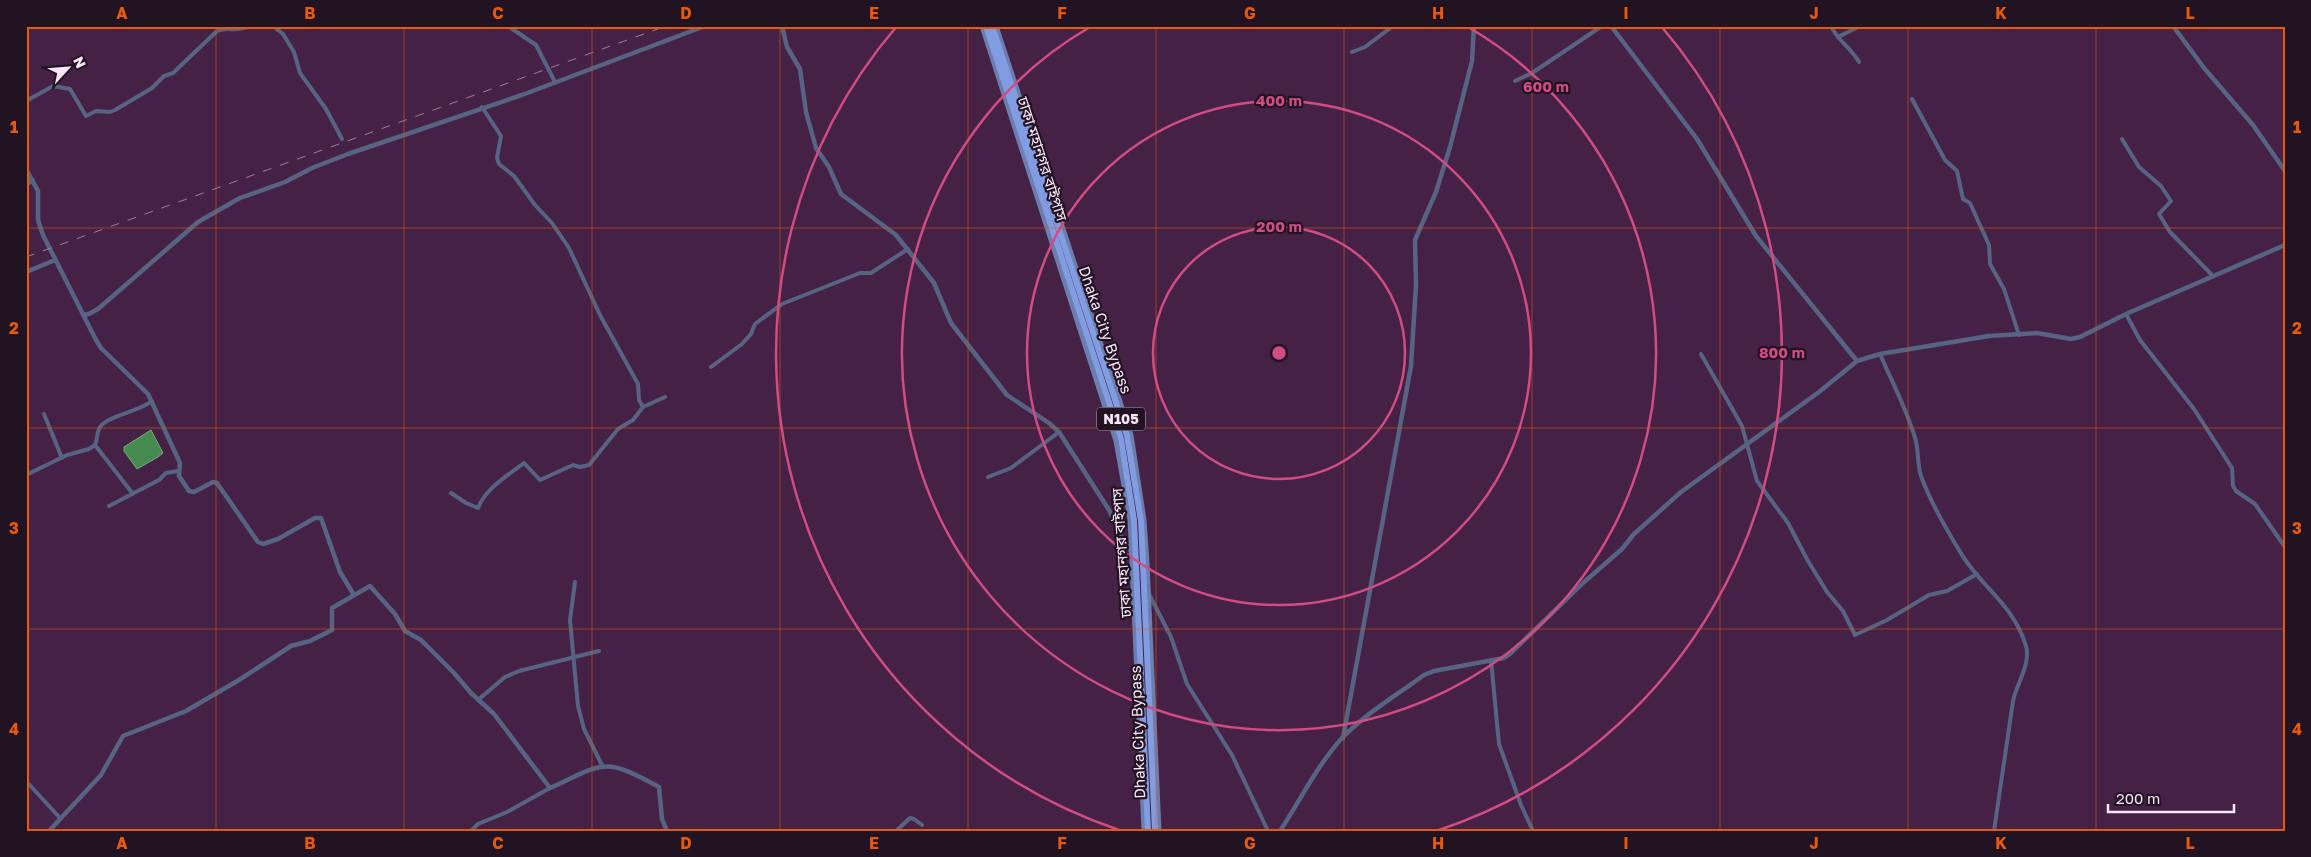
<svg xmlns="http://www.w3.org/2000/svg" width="2311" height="857" viewBox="0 0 2311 857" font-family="'Golos Text','Noto Sans Bengali',sans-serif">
  <rect width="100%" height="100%" fill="#452245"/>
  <path fill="#458a4e" stroke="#7ca682" d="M151,430L163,453L158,457L137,469L124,451V447Z"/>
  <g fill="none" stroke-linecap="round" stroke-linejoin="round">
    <path stroke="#576382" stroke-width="4" d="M273,26L283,34L294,52L300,73L326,109L342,139
      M508,26L536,45L555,82
      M1831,26C1837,40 1852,49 1859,62
      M1838,37L1860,26
      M1352,52L1365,47L1393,26
      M1515,81L1532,73L1602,26
      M1912,99L1945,160L1957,171L1963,199L1970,203L1989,245L1990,264L2004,289L2019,335
      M26,101L53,86L70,89L86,116L96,111L110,112L115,110L152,88L164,76L173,73L217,31C229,26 235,33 250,26
      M482,107L501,136L497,158L499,164L514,176L535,205L552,223L569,248L600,315L638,384L639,400L643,407
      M2122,139L2139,167L2161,186L2171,201L2159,214L2170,232L2213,276
      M26,185L33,180
      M2126,314L2140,340L2194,409L2232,468L2233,486L2236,491L2255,504L2285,547
      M1701,354L1742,426L1757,481L1788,523L1808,561L1827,592L1843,611L1855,635L1887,620L1929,595L1947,591L1977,574
      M1880,354C1892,382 1907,410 1915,438C1919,450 1917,464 1921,476C1930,501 1945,527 1959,550C1979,586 2013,603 2026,646C2031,664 2017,683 2013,701L1994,831
      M711,367L742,344L751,334L755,324L782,304L860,273H871L908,249
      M44,414L62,458
      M95,445L133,494
      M26,475L67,455L89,449L95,445C97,440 97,434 99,429C104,416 139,412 152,401
      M988,477L1011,468L1059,432
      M451,493L466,503L478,508C485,489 508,475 524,463L540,480L573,465L580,467L589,465L618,429L633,420L643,407L665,397
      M109,506L159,480L166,473L178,471
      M575,582L570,620L578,706L584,729L602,765
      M1149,594L1171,637L1187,684L1232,755L1268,831
      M1491,660L1499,744L1521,805L1533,831
      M478,700L505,677L519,671L599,651
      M26,781L60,818
      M471,831L478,824L507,812L550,788
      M896,831L910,818L914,819L922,825"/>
    <path stroke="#576382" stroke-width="4.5" d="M782,26L787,47L800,69L806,112L816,148L829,167L841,194L896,235L934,283L951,323L1007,395L1049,423L1059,432L1109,510L1124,543L1131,551
      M1611,26L1697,139L1756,236L1857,361
      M2173,26L2204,68L2253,125L2285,171
      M26,169L38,191V220L43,235L96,340L101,348L148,394L180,463L179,476L189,491L194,492L213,482L217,483L258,542L263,544L278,539L315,518H321L340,572L354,595
      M26,272L55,260
      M83,315L89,314L98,309L198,222L240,198L285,182L312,168L348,154L522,95L705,26
      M1343,738L1411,366L1416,285L1415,240L1436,192L1450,147L1472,61L1474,26
      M49,831L101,775L123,736L186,711L239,680L291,646L310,641L332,630V608L370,586L395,614L405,631L421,640L454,673L471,693L494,714L550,788C605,763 602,756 659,787L662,819L667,831
      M1280,831C1299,802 1319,763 1342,738C1365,714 1397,695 1424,675L1434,671L1504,658L1510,654L1583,583L1622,549L1634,534L1681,492L1819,392L1857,361L1880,354L1989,336L2037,333L2071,339L2080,337L2126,314L2285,245"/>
    <path stroke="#6b7eae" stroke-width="5" d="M982,26L1116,441L1130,519L1144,831
      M996,26L1131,435L1144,520L1147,563L1159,831"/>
    <path stroke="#819ce0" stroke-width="6" d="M986,26L1121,439L1134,520L1148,831
      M992,26L1127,436L1141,521L1155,831"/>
    <path stroke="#9b7e9a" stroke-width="1" stroke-dasharray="9 9" stroke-linecap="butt" d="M26,257L666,26"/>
  </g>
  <path fill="none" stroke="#e8590c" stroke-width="1" stroke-opacity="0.55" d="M216,26V831M404,26V831M592,26V831M780,26V831M968,26V831M1156,26V831M1344,26V831M1532,26V831M1720,26V831M1908,26V831M2096,26V831M26,228H2285M26,428H2285M26,629H2285"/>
  <g fill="none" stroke="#d04c83" stroke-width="2.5">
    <circle cx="1279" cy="353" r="126"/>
    <circle cx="1279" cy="353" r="252"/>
    <path d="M1468 27A377 377 0 1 1 1090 27"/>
    <path d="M1119 830A503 503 0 0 1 897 26M1661 26A503 503 0 0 1 1439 830"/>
  </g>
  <g text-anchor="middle" stroke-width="4.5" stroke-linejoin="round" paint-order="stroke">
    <rect fill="#221322" stroke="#bba7ba" stroke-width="1" x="1097" y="407.5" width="48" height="23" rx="4"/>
    <g font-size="14" font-weight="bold" fill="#fce6fb">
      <text x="1121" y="424">N105</text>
    </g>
    <g font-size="15" fill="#fce6fb" stroke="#221322">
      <text transform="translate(1042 159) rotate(72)" y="5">ঢাকা মহানগর বাইপাস</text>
      <text transform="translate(1105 330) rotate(71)" y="5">Dhaka City Bypass</text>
      <text transform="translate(1122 553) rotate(-94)" y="5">ঢাকা মহানগর বাইপাস</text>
      <text transform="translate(1138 732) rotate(-92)" y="5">Dhaka City Bypass</text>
    </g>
  </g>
  <circle cx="1279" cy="353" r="8" fill="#d04c83" stroke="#221322" stroke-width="2.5"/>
  <g font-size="15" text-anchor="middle" font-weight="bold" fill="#d04c83" stroke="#221322" stroke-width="4.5" stroke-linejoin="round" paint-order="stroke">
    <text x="1546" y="92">600 m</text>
    <text x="1279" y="106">400 m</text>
    <text x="1279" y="232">200 m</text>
    <text x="1782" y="358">800 m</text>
  </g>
  <rect width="2311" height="857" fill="none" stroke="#221322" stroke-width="55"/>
  <g transform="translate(68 68) rotate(64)" stroke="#221322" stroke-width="4" paint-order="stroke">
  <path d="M0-4L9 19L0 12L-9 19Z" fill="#fce6fb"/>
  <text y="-8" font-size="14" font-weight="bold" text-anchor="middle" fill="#fce6fb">N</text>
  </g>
  <path d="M2108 804v8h126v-8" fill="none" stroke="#fce6fb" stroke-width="2.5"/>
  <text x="2116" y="804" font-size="15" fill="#fce6fb" stroke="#221322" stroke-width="4" paint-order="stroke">200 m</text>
  <rect x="28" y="28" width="2256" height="802" fill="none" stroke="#e8590c" stroke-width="2"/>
  <g font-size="16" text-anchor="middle" font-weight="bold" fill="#e8590c">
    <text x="122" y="19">A</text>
    <text x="310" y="19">B</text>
    <text x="498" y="19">C</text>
    <text x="686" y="19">D</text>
    <text x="874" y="19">E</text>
    <text x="1062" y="19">F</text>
    <text x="1250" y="19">G</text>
    <text x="1438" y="19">H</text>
    <text x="1626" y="19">I</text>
    <text x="1814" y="19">J</text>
    <text x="2001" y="19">K</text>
    <text x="2190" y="19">L</text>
    <text x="14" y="133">1</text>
    <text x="2297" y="133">1</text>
    <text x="14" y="334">2</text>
    <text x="2297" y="334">2</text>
    <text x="14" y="534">3</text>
    <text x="2297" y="534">3</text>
    <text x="14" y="735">4</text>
    <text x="2297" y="735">4</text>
    <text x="122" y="849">A</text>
    <text x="310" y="849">B</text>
    <text x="498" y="849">C</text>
    <text x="686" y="849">D</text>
    <text x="874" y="849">E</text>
    <text x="1062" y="849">F</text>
    <text x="1250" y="849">G</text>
    <text x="1438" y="849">H</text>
    <text x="1626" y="849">I</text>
    <text x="1814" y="849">J</text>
    <text x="2001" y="849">K</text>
    <text x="2190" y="849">L</text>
  </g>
</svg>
